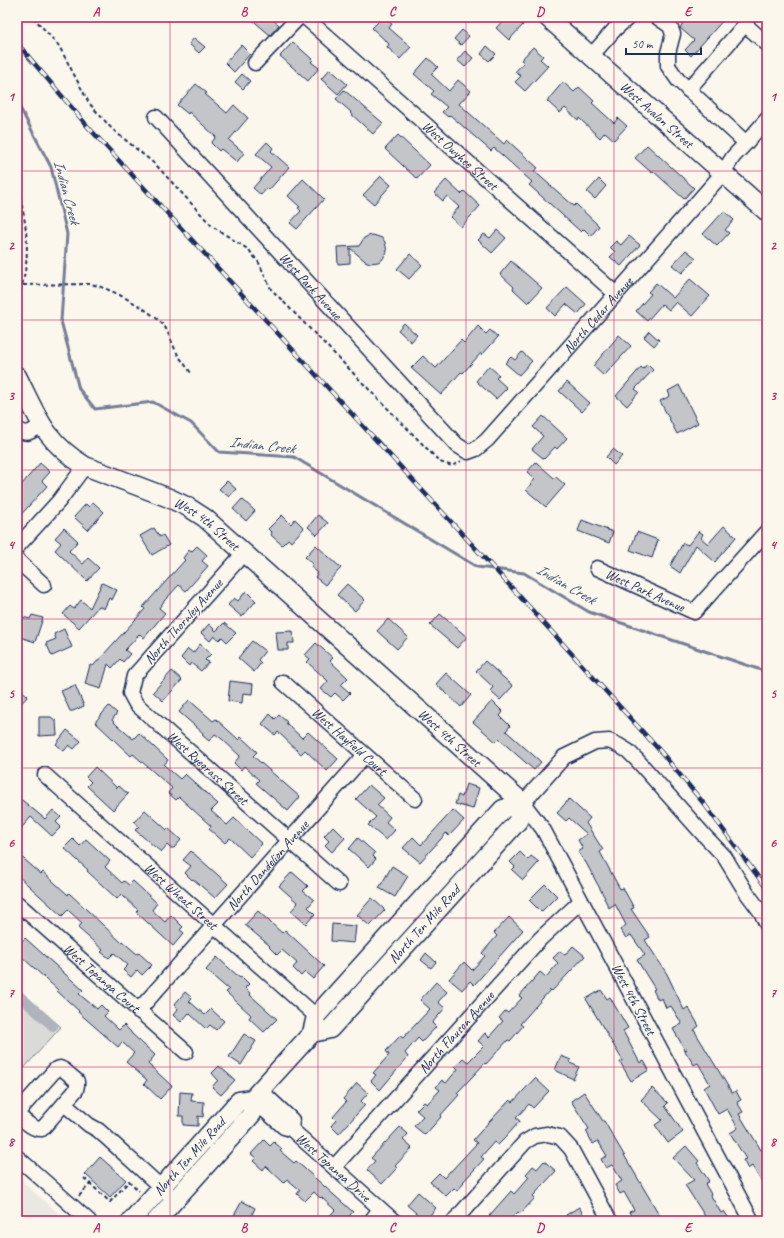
<svg xmlns="http://www.w3.org/2000/svg" width="784" height="1238" viewBox="0 0 784 1238" font-family="Caveat,sans-serif">
  <rect width="100%" height="100%" fill="#fbf7ec"/>
  <filter id="ink" filterUnits="userSpaceOnUse"><feTurbulence type="fractalNoise" baseFrequency=".025" numOctaves="2"/><feDisplacementMap in="SourceGraphic" scale="8" xChannelSelector="R" yChannelSelector="G"/><feConvolveMatrix kernelMatrix="1 2 1 2 8 2 1 2 1" color-interpolation-filters="sRGB"/></filter>
  <g filter="url(#ink)">
    <path fill="#eae8e2" d="M17,1177L67,1221H17Z"/>
    <path fill="#dadad7" stroke="#7a849a" d="M17,988L61,1027L17,1076Z"/>
    <g fill="none" stroke-linecap="round" stroke-linejoin="round">
      <path stroke="#747e96" stroke-width="3" d="M17,102L51,167L67,234L61,321L79,389L95,409L153,402L191,423L219,452L294,457L477,567L524,573L589,612L767,672"/>
      <path stroke="#afb3bb" stroke-width="10" d="M17,994L53,1026"/>
    </g>
    <path fill="#c3c5c9" stroke="#1b2f5e" d="M249,17H270L279,25L270,35Z
      M383,17L392,24L389,28L411,47L400,59L387,47L389,44L372,28Z
      M506,17H514L523,25L509,40L496,28Z
      M680,17H726L691,56L685,50L694,40L680,28L684,21Z
      M462,30L469,36L461,45L454,39Z
      M194,38L205,47L199,53L189,44Z
      M293,42L313,60L311,62L319,68L308,81L280,56Z
      M241,45L250,54L234,72L225,63Z
      M487,46L496,54L489,61L481,54Z
      M533,47L543,56L540,59L548,66L525,91L515,82L521,76L515,72L524,62L521,60Z
      M465,51L473,58L465,67L457,60Z
      M428,58L438,67L431,74L449,91L458,80L471,91L459,104L504,144L507,140L538,168L534,171L574,206L576,204L599,226L591,236L584,229L581,232L529,185L532,182L494,148L491,151L450,115L448,117L442,112L447,107L431,94L434,91L414,74Z
      M330,69L347,84L338,94L321,79Z
      M242,74L250,81L243,89L235,82Z
      M563,82L574,92L579,87L594,101L592,103L614,123L618,118L627,126L614,140L605,132L600,138L579,118L578,120L565,108L560,113L547,101Z
      M196,84L207,93L205,94L227,113L234,105L248,118L229,140L244,153L237,162L221,149L219,151L211,143L216,137L189,112L188,114L177,105Z
      M344,90L383,123L373,134L350,113L351,112L336,99Z
      M398,135L430,165L417,179L385,149Z
      M267,142L273,148L271,151L289,167L269,190L267,188L261,195L253,188L271,167L256,154Z
      M647,145L694,188L684,199L653,171L652,173L635,158Z
      M381,176L391,185L374,204L363,195Z
      M303,179L324,199L297,229L290,223L301,211L298,208L300,207L288,196Z
      M599,179L606,186L595,199L587,192Z
      M446,180L461,194L464,191L480,206L461,227L450,217L459,207L447,196L443,201L434,193Z
      M724,211L734,220L725,230L729,233L717,246L703,234Z
      M497,230L506,238L492,253L478,240L484,234L490,238Z
      M373,235L382,238L385,242L387,252L382,260L378,262L370,263L365,261L350,248V263L338,264L337,247L359,246L364,238L368,236Z
      M629,236L640,245L621,266L610,257L615,252L610,247L616,241L621,245Z
      M686,250L696,258L682,273L672,265Z
      M410,254L422,265L409,279L397,269Z
      M511,261L542,288L528,303L513,289L514,287L500,274Z
      M690,279L710,296L692,316L676,302L669,310L662,304L647,321L636,311L651,294L648,292L656,283L673,298Z
      M567,287L586,304L578,314L566,304L555,316L547,308Z
      M404,323L417,335L411,342L398,330Z
      M478,326L486,334L490,330L498,337L482,355L481,353L463,373L461,372L441,395L411,368L423,356L436,368L461,340L464,343Z
      M649,331L659,340L654,346L644,337Z
      M619,335L631,346L604,376L593,366Z
      M522,352L532,361L519,375L505,363L511,357L515,360Z
      M647,364L653,370L635,389L639,392L627,406L616,396L641,367L643,369Z
      M489,366L499,375L496,378L507,388L496,399L476,381Z
      M567,382L590,403L582,412L559,391Z
      M679,385L698,423L677,434L660,401L670,396L668,391Z
      M543,416L567,438L557,449L555,447L544,459L532,449L543,436L533,427Z
      M613,449L622,456L614,465L606,457Z
      M536,462L554,478L556,477L565,485L546,507L526,490L535,479L527,472Z
      M40,463L50,472L42,481L47,486L17,519V490Z
      M227,481L236,489L229,497L219,489Z
      M242,499L255,511L246,521L233,509Z
      M93,502L104,512L88,530L74,517L86,504L89,507Z
      M282,515L291,524L295,519L304,528L291,542L288,539L282,545L271,535L272,533L268,529Z
      M318,515L328,523L317,535L308,527Z
      M582,520L613,532L609,543L578,531Z
      M724,526L736,537L715,562L696,545L680,573L670,566L683,543L688,545L699,531L703,534L701,538L708,544Z
      M64,528L78,541L69,551L83,564L88,558L99,568L87,581L55,550L61,543L55,538Z
      M154,528L160,537L163,535L169,545L152,555L140,536Z
      M637,532L658,540L652,558L630,550Z
      M316,545L341,568L325,585L315,577L318,573L311,567L313,564L305,557Z
      M197,546L207,555L202,561L208,566L186,591L179,585L165,600L159,608L165,613L144,638L140,634L125,650L130,654L123,662L120,659L112,668L108,664L101,689L85,684L90,665L93,666L145,609L143,607L185,560L183,558L189,550L191,552Z
      M102,583L117,590L112,600L109,598L104,609L99,606L79,628L63,614L70,606L74,609L81,600L90,608Z
      M347,584L365,600L355,611L337,595Z
      M246,591L256,601L242,617L228,605L234,598L238,601Z
      M440,614L467,637L457,648L430,625Z
      M32,615L43,618L35,642L17,636L23,617L30,619Z
      M388,619L408,637L397,649L377,631Z
      M224,623L236,633L227,642L222,637L219,640L214,636L210,641L201,633L209,624L216,631Z
      M64,629L72,647L52,656L46,643L56,639L54,634Z
      M293,631L294,643H288V650H278L276,632Z
      M252,641L265,651L258,660L261,663L254,672L238,658Z
      M316,643L333,658L330,661L348,678L341,685L350,693L343,700L335,693L331,697L321,689L328,681L307,662L310,659L305,655Z
      M200,644L211,654L205,660L209,662L201,671L191,663L189,666L181,658L188,649L193,653Z
      M485,661L513,686L500,700L490,691L493,687L476,671Z
      M172,671L182,680L163,701L153,692Z
      M446,673L471,695L461,707L436,684Z
      M230,681L253,684L252,694L243,693L242,703L228,701Z
      M75,685L84,706L73,711H70L61,691Z
      M17,686L28,696L17,708Z
      M189,700L213,721L216,719L239,740L241,737L257,752L253,756L300,797L288,811L256,783L259,780L244,766L241,770L234,763L240,756L222,739L215,734L209,741L202,735L203,733L179,712Z
      M492,701L503,712L500,716L510,726L506,731L541,762L534,770L499,739L496,742L473,722Z
      M109,706L117,713L112,720L118,726L133,739L139,733L168,760L164,765L180,779L185,774L218,804L211,811L227,825L234,818L262,844L250,857L230,838L225,843L209,829L211,826L179,797L176,800L168,793L172,788L133,754L131,756L95,722Z
      M270,714L275,719L279,715L287,722L286,723L302,738L308,732L338,759L327,771L305,750L301,754L278,732L275,735L262,724Z
      M39,717H51L56,721L57,735L39,736Z
      M67,730L81,741L74,749L69,745L64,751L56,744Z
      M95,767L117,788L119,786L128,794L113,810L87,786L91,782L86,777Z
      M466,784L479,788L473,809L455,804L458,795L462,797Z
      M369,785L384,798L377,805L390,817L386,822L395,830L386,840L368,825L376,817L356,799Z
      M17,796L45,819L53,810L61,817L56,822L61,827L52,836L31,817L17,833Z
      M569,799L590,818L586,823L603,850L600,852L620,889L623,888L634,908L631,909L650,937L645,940L667,974L684,1010L688,1007L699,1026L694,1030L732,1093L736,1091L741,1100L737,1102L743,1112L739,1114L761,1150L767,1147V1191L752,1166L748,1169L743,1160L746,1159L730,1133L738,1128L727,1109L718,1114L704,1088L710,1084L698,1063L694,1065L685,1051L687,1049L685,1050L673,1029L682,1024L671,1006L666,1008L662,998L658,1000L653,990L655,989L637,960L645,955L631,935L626,938L620,930L626,925L615,904L609,908L604,898H605L585,861H584L578,852L583,849L578,840L587,834L569,818L566,821L557,813Z
      M145,810L167,830L168,828L181,840L174,848H170L167,845L161,852L135,830L139,826L134,822Z
      M453,810L464,820L449,836L446,833L441,839L420,862L403,848L413,837L421,845Z
      M333,826L345,838L332,852L325,845L329,841L324,836Z
      M358,838L375,853L373,856L376,859L369,867L349,849Z
      M73,839L80,846L86,839L110,861L105,867L122,883L124,881L129,885L133,881L157,903L152,910L165,922L171,915L183,927L180,930L184,933L173,946L136,912L138,910L121,894L117,899L87,871L88,870L64,848Z
      M191,851L228,884L215,898L193,879L192,880L185,873L191,866L183,860Z
      M520,852L528,860L531,856L539,862L523,880L512,870L515,867L510,862Z
      M17,853L41,874L43,872L68,895L69,893L121,942L122,941L137,954L139,953L152,965L142,975L137,970L131,977L123,970L128,965L114,953L109,958L101,952L103,950L78,928L82,923L68,910L62,916L17,875Z
      M392,866L408,876L395,897L379,888Z
      M292,872L308,886L303,891L314,900L308,907L315,914L306,924L291,911L298,903L279,886Z
      M545,884L557,896L541,912L529,900Z
      M372,898L385,910L370,926L357,915Z
      M258,911L282,933L285,930L324,966L313,979L305,972L301,976L293,968L297,963L282,950L277,955L269,947L270,946L245,925Z
      M509,917L523,930L474,985L470,981L462,990L449,979L464,962L472,970L485,956L482,953L497,936L494,933Z
      M332,924L356,926L354,943L331,941Z
      M25,938L83,990L79,994L97,1009L101,1005L108,1012L104,1016L119,1030L124,1025L131,1032V1033L155,1055L148,1064L172,1086L160,1099L144,1084L147,1080L126,1062L134,1053L122,1042L118,1047L78,1012L79,1011L57,991L58,990L22,957L17,963V946Z
      M573,946L585,956L552,991L550,990L520,1024L523,1026L510,1041L508,1040L486,1064L485,1063L457,1093L459,1095L440,1116L441,1117L425,1135L414,1126L423,1116L416,1110L424,1102L427,1104L440,1090L436,1087L442,1080L446,1083L458,1069L455,1066L463,1058L468,1062L484,1046L478,1041L485,1033L489,1037L503,1021L499,1018L505,1011L508,1013L522,998L519,996L540,972L546,977L558,963L553,958L560,951L565,955Z
      M426,953L436,962L431,968L421,960Z
      M217,957L240,978L241,976L249,984L245,988L251,994L250,995L277,1019L264,1032L249,1018L251,1015L226,992L229,990L206,970Z
      M436,982L447,992L438,1002L445,1008L432,1023L436,1027L422,1042L418,1038L405,1053L408,1057L380,1090L371,1081L376,1075L373,1073L389,1055L386,1051L400,1036L403,1038L430,1009L420,1000Z
      M601,990L607,999L610,997L615,1006L628,1028L623,1031L640,1063L644,1061L649,1070L631,1081L620,1062L623,1061L586,999Z
      M185,992L192,998L189,1001L205,1015L211,1009L224,1021L216,1030L210,1025L206,1029L189,1013L181,1022L173,1015L178,1009L174,1005Z
      M244,1034L256,1041L241,1065L229,1057Z
      M561,1056L571,1060L570,1063L579,1067L573,1079L555,1070Z
      M219,1066L235,1080L221,1095L212,1087L218,1080L212,1073Z
      M535,1078L549,1091L533,1108L529,1104L516,1118L520,1121L504,1139L498,1145L494,1142L481,1157L484,1159L463,1182L464,1183L457,1191L454,1188L446,1196L430,1182L439,1173L444,1178L450,1171H451L477,1143L473,1140L487,1124L510,1100L513,1102Z
      M357,1083L368,1093L361,1101L365,1105L339,1134L331,1126L336,1120L333,1117L346,1102L343,1099Z
      M652,1088L668,1103L665,1106L683,1132L668,1143L655,1125L662,1120L641,1100Z
      M180,1092L192,1093L191,1101L204,1102L203,1117L198,1116V1126L183,1125V1116H179Z
      M584,1092L603,1121H604L663,1221H634L629,1212L634,1210L624,1192L620,1194L615,1185L622,1181L612,1165L606,1168L601,1159L607,1156L598,1141L593,1144L586,1131L589,1129L571,1101Z
      M400,1127L408,1134L403,1140L412,1148L395,1166L397,1168L382,1184L367,1170L375,1161L371,1158Z
      M264,1140L270,1146L274,1142L282,1149L280,1151L294,1163L296,1161L353,1212L344,1221H325L335,1210L321,1197L320,1198L314,1192L305,1201L297,1194L300,1190L287,1179L284,1183L266,1166L263,1170L253,1161L256,1158L251,1154Z
      M686,1146L699,1161L697,1163L709,1181L705,1184L711,1194H710L721,1213L724,1211L731,1221H707H708L685,1185L694,1180L673,1158Z
      M100,1157L126,1180L110,1197L85,1174Z
      M544,1161L556,1171L533,1196L535,1198L520,1214L518,1212L509,1221H495L489,1216L511,1191L514,1194L529,1177L526,1174L533,1166L537,1169Z
      M418,1192L436,1208L425,1221L407,1205Z
      M242,1201L255,1208L249,1221H231Z
      M579,1207L587,1221H569L566,1215Z"/>
    <g fill="none" stroke-linecap="round" stroke-linejoin="round">
      <g stroke="#1b2f5e" stroke-width="17">
        <g id="minor">
          <path id="s1" d="M305,17L616,294"/>
          <path d="M591,56L615,29L629,17"/>
          <path d="M255,63L299,17"/>
          <path d="M688,90L742,28L745,27L749,28L767,44"/>
          <path id="s2" d="M156,117L457,445L468,452L476,449L487,440L723,173L733,157L746,143L678,80L668,66V53L673,34L670,26L657,17"/>
          <path d="M746,143L767,119"/>
          <path d="M17,429C28,436 31,432 41,425"/>
          <path d="M17,547L59,501L85,466"/>
          <path id="s3" d="M244,553L134,676L130,693L136,704L339,884"/>
          <path d="M17,560L44,585"/>
          <path id="s4" d="M597,568L694,612L767,531"/>
          <path id="s5" d="M283,682L415,799"/>
          <path id="s6" d="M45,775L316,1016"/>
          <path id="s7" d="M17,903L186,1052"/>
          <path id="s8" d="M138,1011L365,755"/>
          <path d="M252,1099L284,1127L291,1129L292,1120L260,1090"/>
          <path d="M64,1104L89,1125L98,1130L106,1137L175,1200"/>
          <path d="M17,1113L55,1070L60,1068L64,1070L77,1081V1085L76,1090L42,1129C32,1130 24,1120 17,1114"/>
          <path id="s9" d="M291,1129L394,1221"/>
          <path d="M17,1157L89,1221"/>
          <path id="s10" d="M334,1167L540,939L581,901"/>
          <path d="M371,1221L380,1209"/>
          <path d="M454,1221L525,1142L535,1136L547,1134L560,1137L571,1149L610,1221"/>
          <path d="M752,1221L543,829L523,803L564,757L595,742L609,741L618,745L628,751L638,761L703,834L724,856L746,892L761,912L767,925"/>
        </g>
      </g>
      <g stroke="#1b2f5e" stroke-width="21">
        <g id="major">
          <path id="s11" d="M547,17L767,212"/>
          <path id="s12" d="M17,376C37,416 45,442 85,466L169,498L188,507L205,518L523,803"/>
          <path d="M523,803L518,821L330,1029L312,1033L316,1016L503,809Z"/>
          <path id="s13" d="M131,1221L239,1101L252,1099L312,1033"/>
          <path d="M156,1221L252,1114V1099"/>
        </g>
      </g>
      <path stroke="#1b2f5e" stroke-width="2" stroke-dasharray="4 3" stroke-linecap="butt" d="M33,17L59,46L89,103L112,129L156,165L212,226L249,250L259,263L271,289L440,462L452,466L461,461
        M17,184C27,225 33,259 17,300
        M23,285L90,284C109,287 153,311 165,327C170,336 173,346 178,355C182,361 187,367 191,373
        M84,1178L110,1202L129,1181L139,1191
        M79,1196L90,1184"/>
      <use href="#minor" stroke="#fbf7ec" stroke-width="14"/>
      <use href="#major" stroke="#fbf7ec" stroke-width="18"/>
      <g stroke="#1b2f5e" stroke-width="4.5">
        <path id="rail" d="M17,43L89,128L512,588L661,752L705,805L767,889"/>
      </g>
      <use href="#rail" stroke="#fbf7ec" stroke-width="3" stroke-dasharray="9" stroke-linecap="butt"/>
    </g>
  </g>
  <path fill="none" stroke="#c2185b" stroke-width="1" stroke-opacity="0.55" d="M170,17V1221M318,17V1221M466,17V1221M614,17V1221M17,171H767M17,320H767M17,470H767M17,619H767M17,768H767M17,918H767M17,1067H767"/>
  <g text-anchor="middle" stroke-width="3" stroke-linejoin="round" paint-order="stroke">
    <g font-size="14" fill="#1b2f5e" stroke="#fbf7ec">
      <text dy="5" stroke="none"><textPath href="#s11" startOffset="147">West Avalon Street</textPath></text>
      <text dy="5" stroke="none"><textPath href="#s1" startOffset="208">West Owyhee Street</textPath></text>
      <text dy="5" stroke="none"><textPath href="#s2" startOffset="229">West Park Avenue</textPath></text>
      <text dy="5" stroke="none"><textPath href="#s2" startOffset="648">North Cedar Avenue</textPath></text>
      <text dy="5" stroke="none"><textPath href="#s12" startOffset="251">West 4th Street</textPath></text>
      <text dy="5" stroke="none"><textPath href="#s4" startOffset="53">West Park Avenue</textPath></text>
      <text transform="translate(183 621) rotate(-48)" y="5">North Thornley Avenue</text>
      <text dy="5" stroke="none"><textPath href="#s12" startOffset="575">West 4th Street</textPath></text>
      <text dy="5" stroke="none"><textPath href="#s5" startOffset="89">West Hayfield Court</textPath></text>
      <text dy="5" stroke="none"><textPath href="#s3" startOffset="291">West Ryegrass Street</textPath></text>
      <text dy="5" stroke="none"><textPath href="#s8" startOffset="195">North Dandelion Avenue</textPath></text>
      <text dy="5" stroke="none"><textPath href="#s6" startOffset="182">West Wheat Street</textPath></text>
      <text transform="translate(424 924) rotate(-48)" y="5">North Ten Mile Road</text>
      <text dy="5" stroke="none"><textPath href="#s7" startOffset="113">West Topanga Court</textPath></text>
      <text transform="translate(634 999) rotate(62)" y="5">West 4th Street</text>
      <text dy="5" stroke="none"><textPath href="#s10" startOffset="182">North Flauson Avenue</textPath></text>
      <text dy="5" stroke="none"><textPath href="#s13" startOffset="87">North Ten Mile Road</textPath></text>
      <text dy="5" stroke="none"><textPath href="#s9" startOffset="57">West Topanga Drive</textPath></text>
    </g>
    <g font-size="15" font-style="italic" fill="#47577a" stroke="#fbf7ec">
      <text transform="translate(67 192) rotate(75)" y="5">Indian Creek</text>
      <text transform="translate(262 445) rotate(6)" y="5">Indian Creek</text>
      <text transform="translate(566 584) rotate(30)" y="5">Indian Creek</text>
    </g>
  </g>
  <rect width="784" height="1238" fill="none" stroke="#fbf7ec" stroke-width="44"/>
  <path d="M626 48v6h75v-6" fill="none" stroke="#1b2f5e" stroke-width="2"/>
  <text x="632" y="48" font-size="12" fill="#1b2f5e" stroke="#fbf7ec" stroke-width="3" paint-order="stroke">50 m</text>
  <rect x="22" y="22" width="740" height="1194" fill="none" stroke="#c2185b" stroke-width="1.5"/>
  <g font-size="13" text-anchor="middle" font-weight="bold" fill="#c2185b">
    <text x="96" y="16">A</text>
    <text x="244" y="16">B</text>
    <text x="392" y="16">C</text>
    <text x="540" y="16">D</text>
    <text x="688" y="16">E</text>
    <text x="11" y="101">1</text>
    <text x="773" y="101">1</text>
    <text x="11" y="250">2</text>
    <text x="773" y="250">2</text>
    <text x="11" y="400">3</text>
    <text x="773" y="400">3</text>
    <text x="11" y="549">4</text>
    <text x="773" y="549">4</text>
    <text x="11" y="698">5</text>
    <text x="773" y="698">5</text>
    <text x="11" y="847">6</text>
    <text x="773" y="847">6</text>
    <text x="11" y="997">7</text>
    <text x="773" y="997">7</text>
    <text x="11" y="1146">8</text>
    <text x="773" y="1146">8</text>
    <text x="96" y="1232">A</text>
    <text x="244" y="1232">B</text>
    <text x="392" y="1232">C</text>
    <text x="540" y="1232">D</text>
    <text x="688" y="1232">E</text>
  </g>
</svg>
